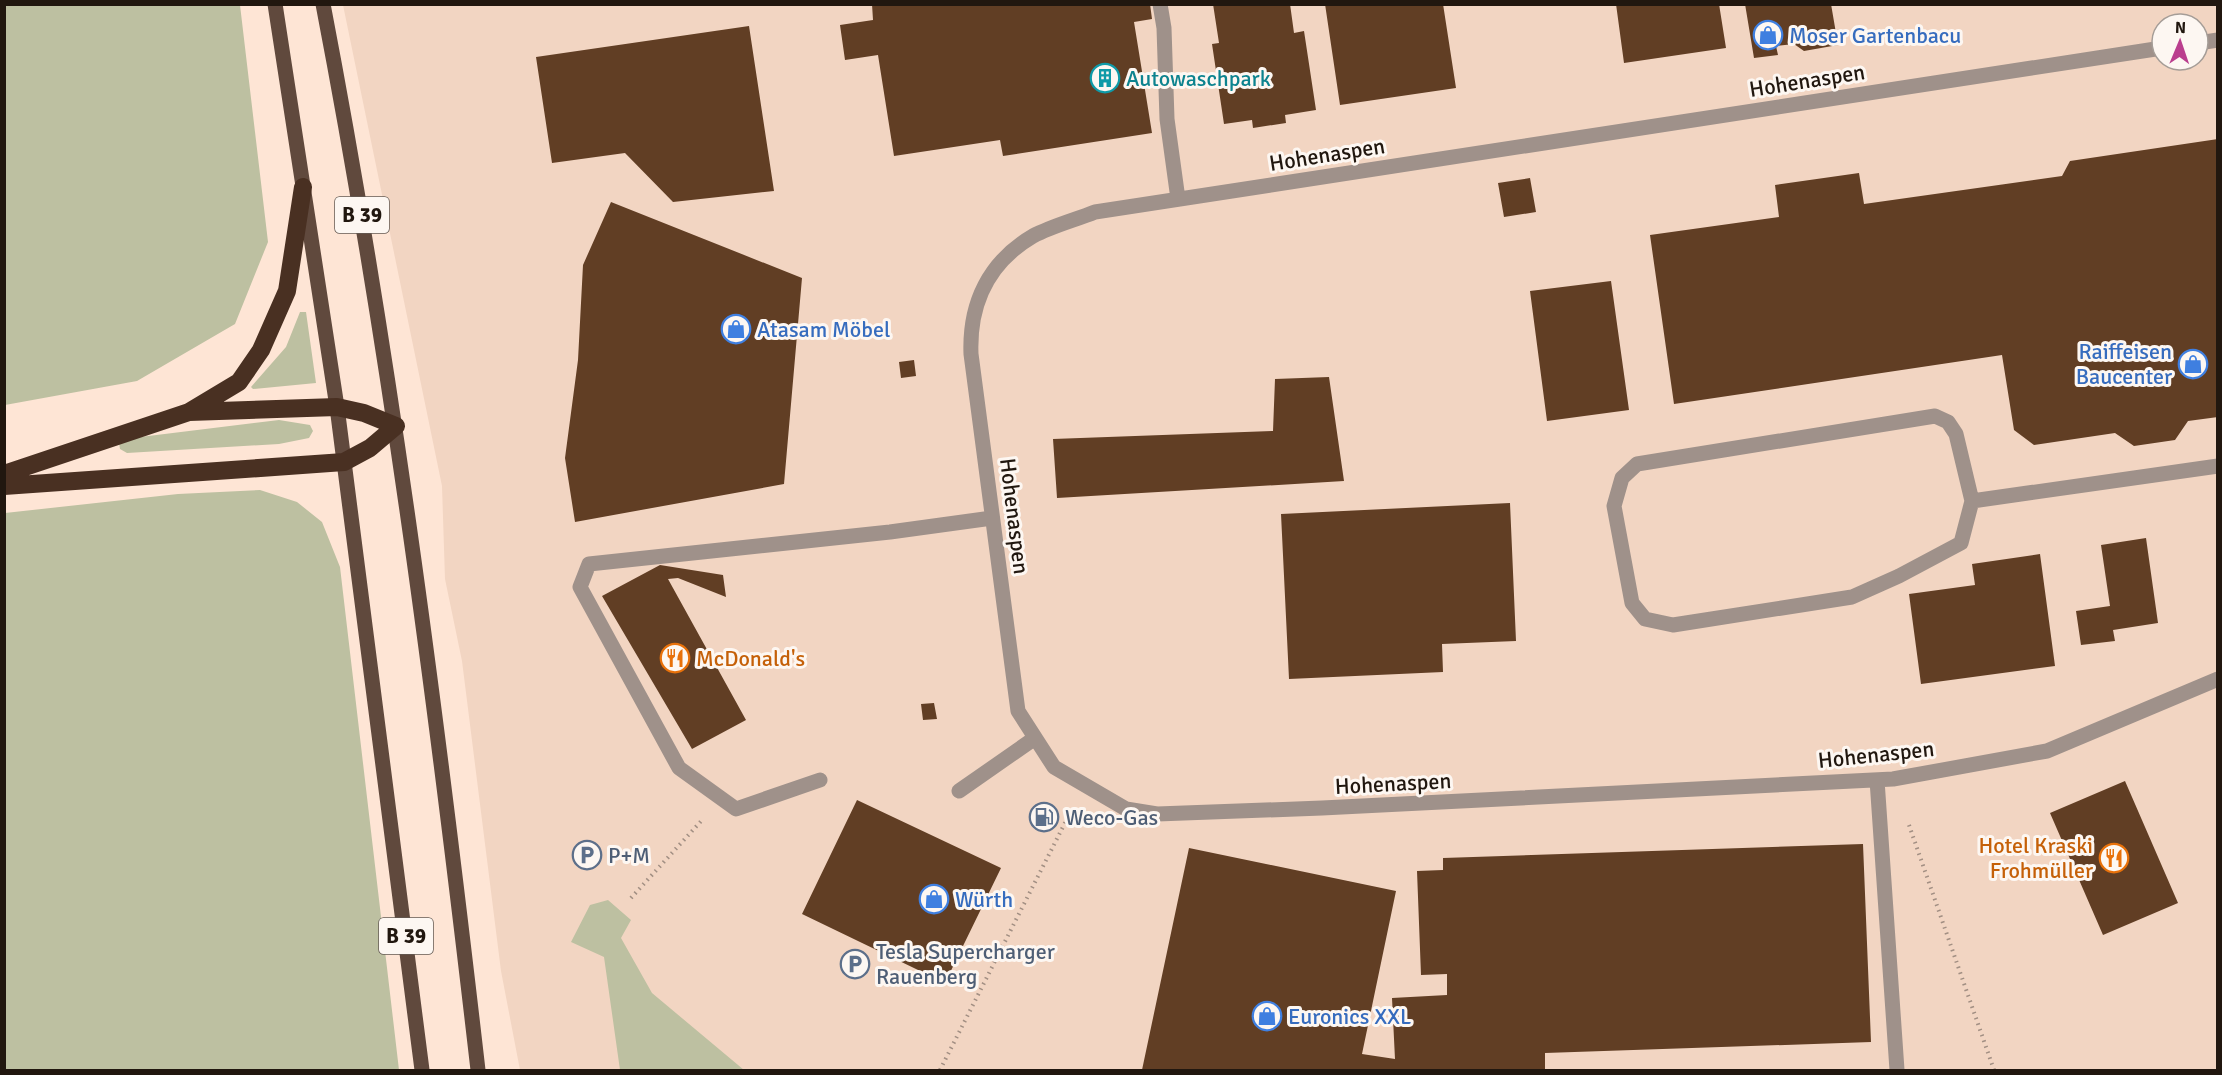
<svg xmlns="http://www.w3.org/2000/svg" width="2222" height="1075" viewBox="0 0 2222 1075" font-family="Signika,sans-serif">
  <rect width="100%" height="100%" fill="#fee5d5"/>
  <path fill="#f2d5c2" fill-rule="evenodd" d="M343,5H2217V1070H520L501,971L462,661L445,579L442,486ZM2162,24H2198V60H2162Z"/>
  <path fill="#bdc0a1" d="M5,4L240,5L268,242L235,324L137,381L5,405Z
    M300,312H306L316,383L253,389L251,387L286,347Z
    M279,420L310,425L313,431L309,438L279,444L127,453L120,449L119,443L124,439Z
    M260,490L297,502L322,522L340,567L399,1070H5V513L178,494Z
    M608,900L631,920L621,938L652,993L744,1070H620L604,957L571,942L590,905Z"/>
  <path fill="#613e24" d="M872,4H1150L1152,19L1134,22L1152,133L1003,156L1000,140L894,156L878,55L845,60L840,25L873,20Z
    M1213,4H1290L1294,33L1304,31L1316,110L1285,115L1286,123L1253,128L1252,120L1224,124L1212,44L1219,43Z
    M1325,4H1443L1456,88L1340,105Z
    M1616,4H1719L1726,48L1624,63Z
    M1745,4H1831L1838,45L1804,51L1794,44L1776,46L1778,55L1754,58Z
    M749,26L774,191L673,202L625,153L552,163L536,57Z
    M2218,139V417L2188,421L2175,440L2134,446L2115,433L2034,445L2014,430L2002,355L1674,404L1650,235L1779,217L1775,185L1859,173L1864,204L2062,176L2070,161Z
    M1530,178L1536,212L1504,217L1498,183Z
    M611,202L802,278L784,484L575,522L565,458L578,360L583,265Z
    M1611,281L1629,410L1547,421L1530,291Z
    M914,360L916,376L901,378L899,362Z
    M1329,377L1344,481L1057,498L1053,439L1273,431L1275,379Z
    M1510,503L1516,641L1442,644L1443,672L1289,679L1281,514Z
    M2146,538L2158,623L2113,630L2115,641L2081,645L2076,611L2110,606L2101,545Z
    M2040,554L2055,666L1921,684L1909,594L1975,585L1972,564Z
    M660,565L723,575L726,597L678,578L668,579L746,720L692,749L602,596Z
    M934,703L937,719L923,720L921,704Z
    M2125,781L2178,903L2103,935L2050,813Z
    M857,800L1001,868L945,983L802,914Z
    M1863,844L1871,1042L1545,1053V1070H1142L1189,848L1396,891L1362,1054L1395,1059L1392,998L1447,995V974L1421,975L1417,871L1443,870V858Z"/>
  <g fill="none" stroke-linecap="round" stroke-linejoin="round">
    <path stroke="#a28f83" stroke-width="4" stroke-dasharray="1.5 4.5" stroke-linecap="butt" d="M1909,825L1994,1070
      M631,898L703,819
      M940,1070L1072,809"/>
    <path stroke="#9f918a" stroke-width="15" d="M1160,4L1164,28L1167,119L1178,199
      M2198,43L2218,40
      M2162,48L1095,212C1075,220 1052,226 1033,236C989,262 969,303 971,354L1018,711L1054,767L1126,809L1157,814L1322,808L1893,779L2047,751L2218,679
      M1935,416L1948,422L1956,434L1972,501L1961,543L1899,576L1852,597L1673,625L1645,619L1632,603L1614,506L1622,478L1637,464Z
      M1972,501L2218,466
      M820,780L736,809L679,768L580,587L589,564L890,532L992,518
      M1877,780L1897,1070
      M959,791L1035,738"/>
    <path stroke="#60493d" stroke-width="15" d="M275,4L337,407L422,1070
      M323,4C391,358 437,714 478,1070"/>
    <path stroke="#493022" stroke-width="18" d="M4,474L189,412L239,382L261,350L287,291L303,187
      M4,486L344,462L370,448L396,426L364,413L337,407L189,412"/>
  </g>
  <defs>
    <g id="shop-ring" transform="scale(1.5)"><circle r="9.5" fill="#fdf7f2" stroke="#3f7fe0" stroke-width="1.5"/><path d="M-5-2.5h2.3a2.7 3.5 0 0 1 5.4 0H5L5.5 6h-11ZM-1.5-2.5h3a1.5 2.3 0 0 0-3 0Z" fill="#3f7fe0"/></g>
    <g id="building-ring" transform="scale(1.5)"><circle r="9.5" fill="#fdf7f2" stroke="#0f9aa8" stroke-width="1.5"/><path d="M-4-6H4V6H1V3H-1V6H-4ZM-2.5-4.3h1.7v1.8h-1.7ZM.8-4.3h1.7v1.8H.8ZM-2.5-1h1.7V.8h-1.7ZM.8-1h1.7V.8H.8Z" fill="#0f9aa8"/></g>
    <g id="restaurant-ring" transform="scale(1.5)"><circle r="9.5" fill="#fdf7f2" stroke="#e8710a" stroke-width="1.5"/><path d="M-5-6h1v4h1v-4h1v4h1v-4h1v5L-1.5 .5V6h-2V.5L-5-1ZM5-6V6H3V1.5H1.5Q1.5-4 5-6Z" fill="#e8710a"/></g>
    <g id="fuel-ring" transform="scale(1.5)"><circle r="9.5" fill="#fdf7f2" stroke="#5c6f8a" stroke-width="1.5"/><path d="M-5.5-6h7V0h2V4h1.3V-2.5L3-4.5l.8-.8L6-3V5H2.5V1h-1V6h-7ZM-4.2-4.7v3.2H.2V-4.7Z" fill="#5c6f8a"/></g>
    <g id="parking-ring" transform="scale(1.5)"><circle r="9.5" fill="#fdf7f2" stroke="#5c6f8a" stroke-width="1.5"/><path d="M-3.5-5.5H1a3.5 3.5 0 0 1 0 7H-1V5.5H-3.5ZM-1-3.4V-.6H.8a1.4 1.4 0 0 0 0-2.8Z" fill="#5c6f8a"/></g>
  </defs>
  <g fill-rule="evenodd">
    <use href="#shop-ring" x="1768" y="35"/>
    <use href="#building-ring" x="1105" y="78"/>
    <use href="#shop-ring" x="736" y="329"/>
    <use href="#shop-ring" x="2193" y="364"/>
    <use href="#restaurant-ring" x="675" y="658"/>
    <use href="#fuel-ring" x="1044" y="817"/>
    <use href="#parking-ring" x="587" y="855"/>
    <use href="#restaurant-ring" x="2114" y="858"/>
    <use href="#shop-ring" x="934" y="899"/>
    <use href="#parking-ring" x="855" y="964"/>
    <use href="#shop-ring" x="1267" y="1016"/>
  </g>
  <g text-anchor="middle" stroke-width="6" stroke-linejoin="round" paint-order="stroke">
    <g fill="#fdf7f2" stroke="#635a53" stroke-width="1.5">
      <rect x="335" y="197" width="54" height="36" rx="4.5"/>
      <rect x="379" y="918" width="54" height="36" rx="4.5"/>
    </g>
    <g font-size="21" font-weight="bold" fill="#21170f">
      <text x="362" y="222">B 39</text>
      <text x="406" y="943">B 39</text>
    </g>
    <g font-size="22" fill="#366cbe" stroke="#fdf7f2" text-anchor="start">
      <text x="1789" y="43">Moser Gartenbacu</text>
      <text x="757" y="337">Atasam Möbel</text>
      <text x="2172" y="359" text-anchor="end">Raiffeisen<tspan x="2172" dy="25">Baucenter</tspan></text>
      <text x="955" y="907">Würth</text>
      <text x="1288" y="1024">Euronics XXL</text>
    </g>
    <g font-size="22" fill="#0d838f" stroke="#fdf7f2" text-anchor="start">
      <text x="1126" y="86">Autowaschpark</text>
    </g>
    <g font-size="22" fill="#21170f" stroke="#fdf7f2">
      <text transform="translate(1807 80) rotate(-9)" y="8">Hohenaspen</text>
      <text transform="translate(1327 154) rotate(-9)" y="8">Hohenaspen</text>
      <text transform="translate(1015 516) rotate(83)" y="8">Hohenaspen</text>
      <text transform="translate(1876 754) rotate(-6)" y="8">Hohenaspen</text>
      <text transform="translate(1393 783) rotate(-3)" y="8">Hohenaspen</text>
    </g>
    <g font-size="22" fill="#c56008" stroke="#fdf7f2" text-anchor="start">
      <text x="696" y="666">McDonald's</text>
      <text x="2093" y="853" text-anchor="end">Hotel Kraski<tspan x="2093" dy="25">Frohmüller</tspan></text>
    </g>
    <g font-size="22" fill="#4e5e75" stroke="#fdf7f2" text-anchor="start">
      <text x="1065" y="825">Weco-Gas</text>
      <text x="608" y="863">P+M</text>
      <text x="876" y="959">Tesla Supercharger<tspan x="876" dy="25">Rauenberg</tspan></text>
    </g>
  </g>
  <rect width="2222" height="1075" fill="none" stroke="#21170f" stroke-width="12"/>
  <g transform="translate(2180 42) rotate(2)"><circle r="28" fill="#fdf7f2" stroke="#a59d97" stroke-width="1.5"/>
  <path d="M0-4.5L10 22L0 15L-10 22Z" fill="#ba3e8e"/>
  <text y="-9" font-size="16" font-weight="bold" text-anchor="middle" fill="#21170f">N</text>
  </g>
</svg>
